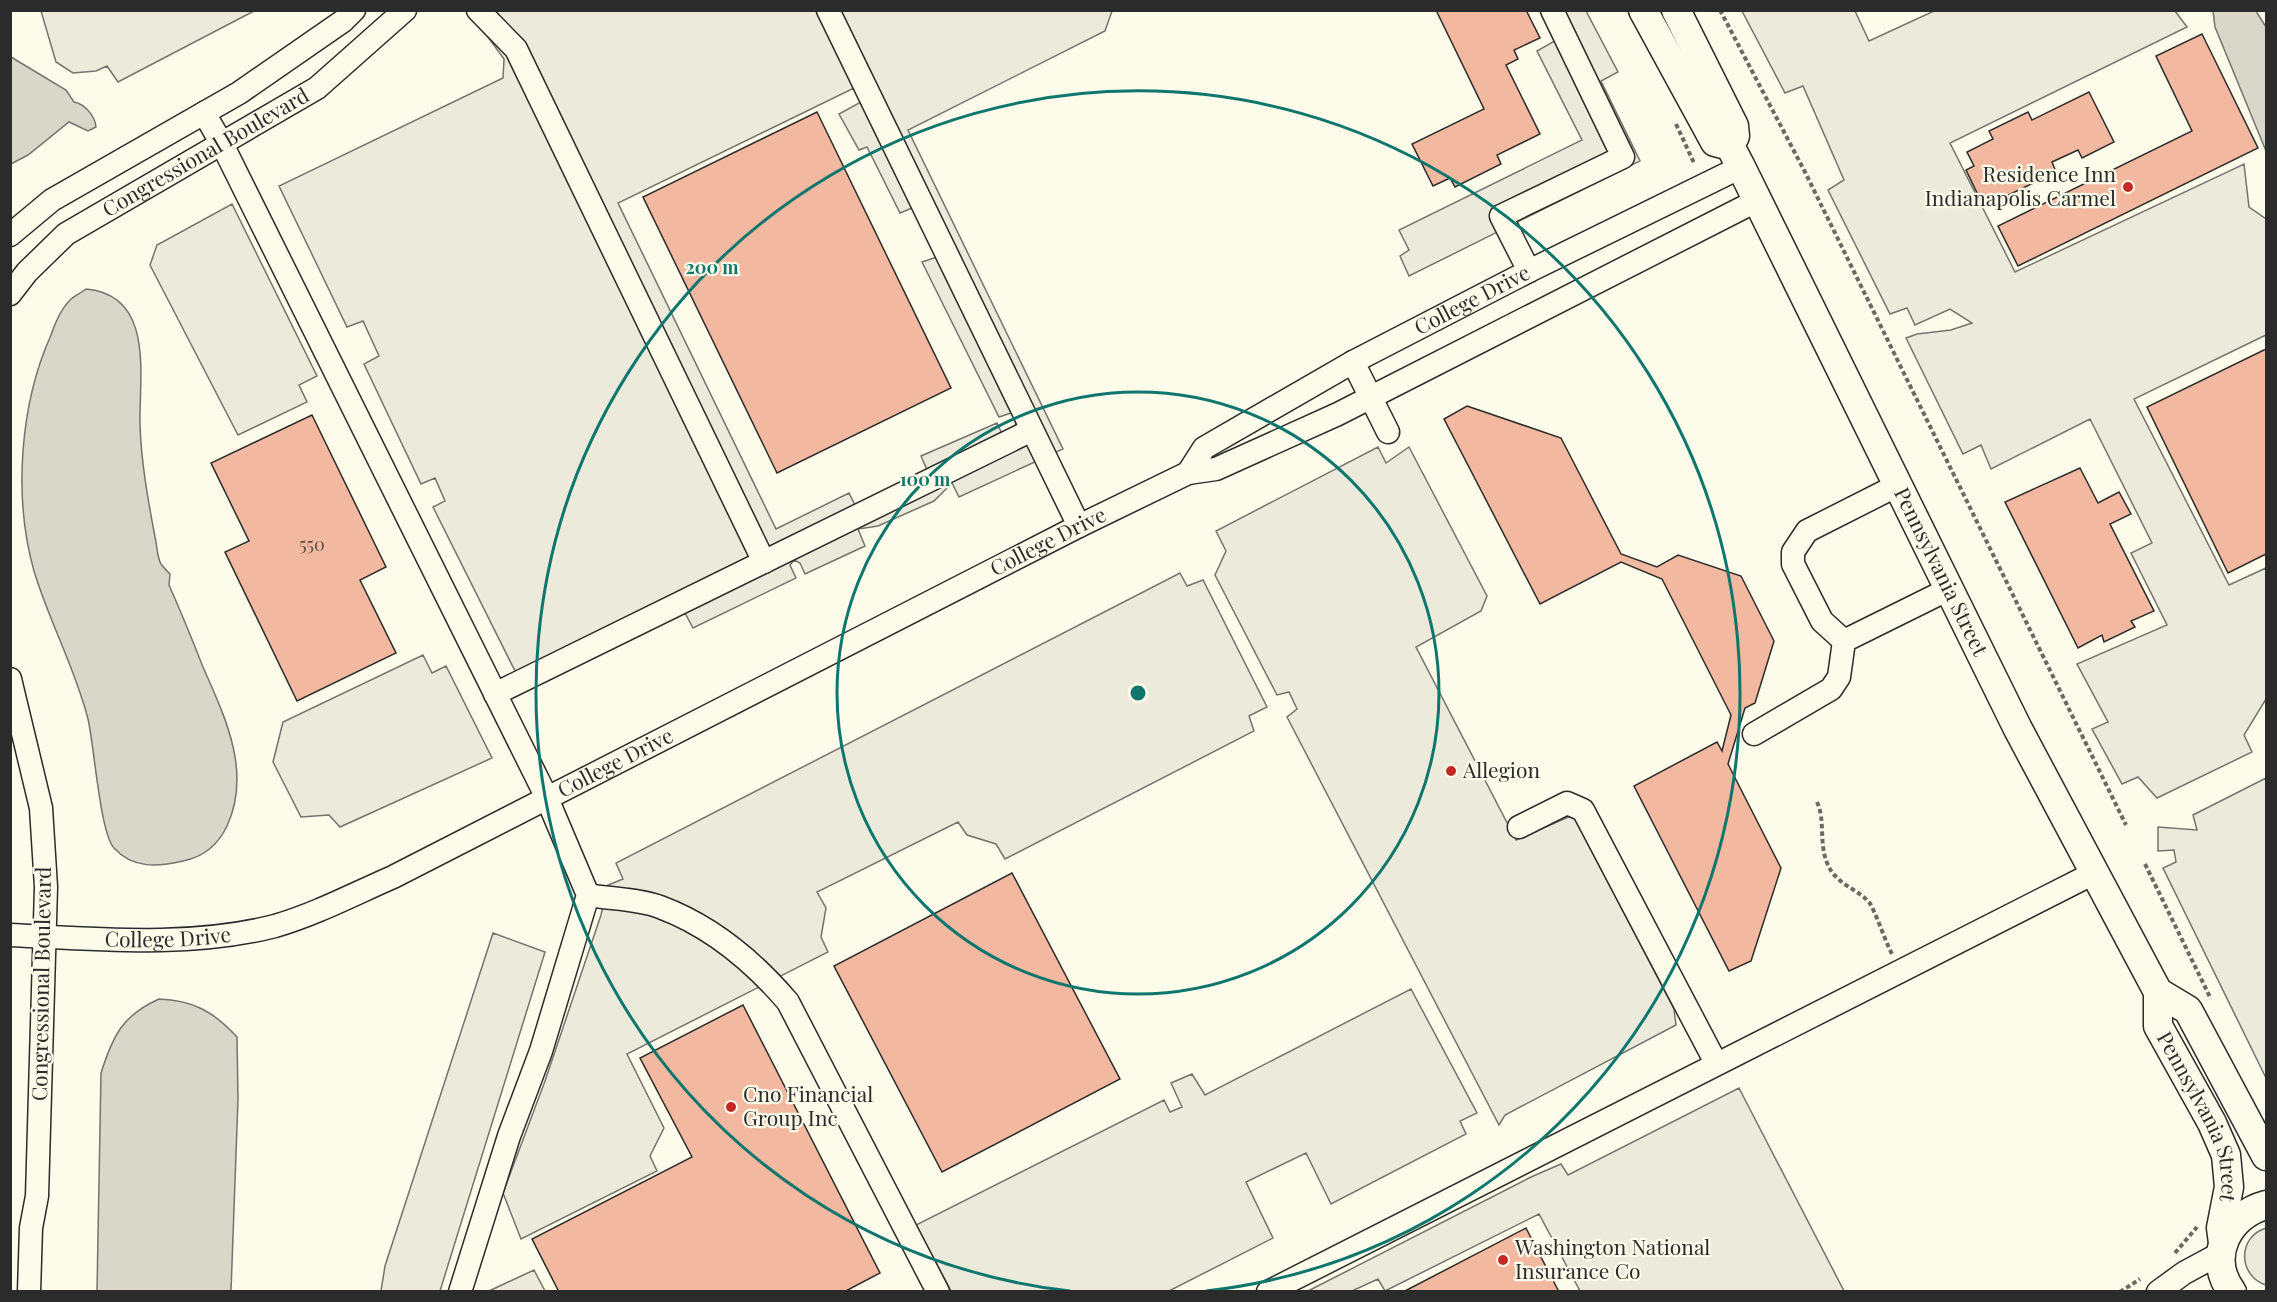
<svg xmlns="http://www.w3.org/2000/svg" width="2277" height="1302" viewBox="0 0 2277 1302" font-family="'Playfair Display',serif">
  <rect width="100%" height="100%" fill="#fdfbea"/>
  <path fill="#ecebdb" stroke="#74746e" stroke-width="1.5" d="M2266,1228V1285C2238,1276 2237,1237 2266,1228Z"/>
  <path fill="#eceadb" stroke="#74746e" stroke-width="1.5" fill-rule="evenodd" d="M41,11V10L254,11L118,82L107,66L96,71L73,73L56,62Z
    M483,11H1112L1105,31L908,130L1063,449L959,497L952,483L934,501L878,526L858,529L865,546L805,574L800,563L794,560L790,565L796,578L693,628L685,613L525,691L433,507L445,501L435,478L421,484L364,364L379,356L363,321L347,327L279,186L503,78L504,59L474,18ZM854,88L861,102L839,114L859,150L867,147L900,213L912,208L937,257L922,262L999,417L1014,412L1016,427L1003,436L997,423L921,456L927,470L855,505L849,493L776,529L618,203Z
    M1547,11H1586L1618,72L1601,81L1640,161L1409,276L1400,256L1409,250L1399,230L1582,140L1537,51L1560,38Z
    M1742,11H1855L1869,41L1934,11H2175L2187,27L1950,143L2015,272L2244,164L2249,207L2266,219V335L2134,399L2229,585L2266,568V699L2244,735L2252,752L2157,798L2138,777L2122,784L2092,729L2108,722L2077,664L2167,625L2131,553L2152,543L2090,419L1991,469L1981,445L1963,454L1906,338L1917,334L1951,330L1972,323L1950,309L1915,325L1907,308L1890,314L1828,190L1844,180L1803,86L1785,93Z
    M232,204L317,376L299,385L307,402L238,435L150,265L157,245Z
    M1378,447L1386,463L1409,447L1487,596L1481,611L1416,647L1516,840L1573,815L1674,1009L1676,1025L1505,1115L1499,1125L1287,717L1297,709L1289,692L1277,695L1215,575L1226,551L1216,531Z
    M1180,573L1187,586L1203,580L1267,707L1249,716L1254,731L1005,859L996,844L967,835L958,822L817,892L826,908L821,937L828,952L627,1054L664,1128L650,1156L657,1171L521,1239L503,1193L545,1081L601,915L608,885L623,879L616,863Z
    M423,655L432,673L446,666L492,758L340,827L329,815L301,817L273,762L283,722Z
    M2266,778V1078L2163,868L2176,862L2174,850L2158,851V827L2197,830L2193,815Z
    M493,933L545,952L440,1291H381L385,1266Z
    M1411,989L1477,1113L1460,1121L1466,1134L1331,1204L1306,1153L1246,1182L1273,1238L1169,1291H951L916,1225L1164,1100L1170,1112L1182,1107L1171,1083L1192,1074L1205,1095Z
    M1739,1088L1844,1291H1580L1539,1214L1385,1291L1378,1279L1352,1291H1308L1531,1177L1561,1164L1568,1175Z
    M534,1270L545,1291H489Z"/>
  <path fill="#d8d7c9" stroke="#74746e" stroke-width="1.5" d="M2213,11H2256L2266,27V151L2215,27Z
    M11,57L66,90L74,102C85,104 95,116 96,127L88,131L69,122L28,155L11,164Z
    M86,289C155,295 139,376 140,424C141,461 148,500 155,537C157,545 157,557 161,564C163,567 167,571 170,574L169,585C181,612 192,639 203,667C225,717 252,772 227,826C218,845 203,857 183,861C158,867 133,869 114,848C100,833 94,744 88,719C75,668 49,621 34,571C13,497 20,404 51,335C55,323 61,309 70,300C74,296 81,293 86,289Z
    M159,999C193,1000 214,1012 237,1037L238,1099L231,1291H97L101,1073C113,1035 123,1015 159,999Z"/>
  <path fill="#f2b8a0" stroke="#2b2b2b" stroke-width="1.5" d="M1436,10H1526L1540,38L1514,50L1518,59L1506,65L1540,134L1497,155L1501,164L1455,187L1450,178L1433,186L1412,144L1484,109Z
    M2202,34L2258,148L2018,266L1998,226L2192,131L2156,56Z
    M2202,34L2258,148L2018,266L1998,226L2192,131L2156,56Z
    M2089,92L2114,142L2082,158L2078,150L2052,162L2056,172L1990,204L1987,198L1981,201L1966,170L1974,166L1967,152L1993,139L1989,131L2028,112L2032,120Z
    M817,112L951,388L777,473L643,197Z
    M2266,349V554L2228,573L2147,407Z
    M1467,406L1561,438L1621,554L1657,567L1678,555L1741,576L1774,641L1755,703L1745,708L1728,764L1781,868L1751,961L1729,971L1634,786L1717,742L1722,751L1731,715L1662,579L1621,562L1540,604L1444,419Z
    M312,415L386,567L360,580L396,653L297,701L225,552L249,541L211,463Z
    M2080,468L2098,503L2119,492L2131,514L2110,524L2154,611L2131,621L2135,627L2104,642L2102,635L2078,648L2005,502Z
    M1012,873L1120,1079L942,1172L834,966Z
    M743,1005L880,1273L844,1292H559L532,1239L692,1157L640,1058Z
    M1526,1228L1559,1292H1403Z"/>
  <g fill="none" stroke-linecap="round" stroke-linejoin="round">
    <g stroke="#2b2b2b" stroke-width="25">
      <g id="minor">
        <path d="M478,10L516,49L764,562"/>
        <path d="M828,10L1079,526"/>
        <path d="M204,113L222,144L546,796L588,895L541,1051L509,1136L460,1292"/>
        <path d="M10,235L52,200L239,93L343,21L354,10"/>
        <path d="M1529,271L1501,216L1623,157L1552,10"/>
        <path id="s1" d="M10,294L27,272L66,234L317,88L405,10"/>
        <path d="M1353,362L1388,432"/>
        <path id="s2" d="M1188,473L1204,448L1353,362L1529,271L1741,167"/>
        <path d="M1844,641L1822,621L1793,564V552L1807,531L1898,485"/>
        <path d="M10,679L41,808L46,887L37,1196L31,1228L29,1292"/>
        <path d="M495,694L1032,430"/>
        <path d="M1754,734L1831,689L1839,677L1844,641L1949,589"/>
        <path d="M1519,827L1567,803L1583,810L1716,1063"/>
        <path d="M588,895C611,899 639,899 660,907C711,926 753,961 788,1002L938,1292"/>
        <path id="s3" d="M10,935C97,939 190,948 275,926C316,914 354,894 393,877L1079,526L1188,473L1216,469L1338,414L1758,200"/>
        <path d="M1268,1292L2094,873"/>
        <path d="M2158,1292L2184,1273L2221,1253"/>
      </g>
    </g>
    <g stroke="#2b2b2b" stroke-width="31">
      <g id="major">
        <path d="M1643,10L1715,142L1730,146"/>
        <path id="s4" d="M1676,10L1734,126L1735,136L1730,146L1741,167L2018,729L2158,992V1026L2212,1123L2226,1155L2229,1187L2221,1228L2223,1243"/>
        <path d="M2158,992L2188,1010L2266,1156"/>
        <path d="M2232,1292C2206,1257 2228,1215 2266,1205"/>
      </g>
    </g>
    <path stroke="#6a6964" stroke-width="4" stroke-dasharray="4.5 3" stroke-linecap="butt" d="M1720,10L1805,172L2126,825
      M1676,124L1694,163
      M1817,802C1826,822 1818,843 1828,865C1836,884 1856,888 1869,902C1875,910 1885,941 1892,954
      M2145,864L2211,999
      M2175,1253L2197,1227
      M2120,1292L2140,1279"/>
    <use href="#minor" stroke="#fdfbea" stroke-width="22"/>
    <use href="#major" stroke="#fdfbea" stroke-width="28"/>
  </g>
  <g fill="none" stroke="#0f766e" stroke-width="3">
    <circle cx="1138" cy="693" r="301"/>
    <path d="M1070 1291A602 602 0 1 1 1206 1291"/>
  </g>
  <g fill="#c62828" stroke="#fdfbea" stroke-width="2">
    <circle cx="2128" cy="187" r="6"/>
    <circle cx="1451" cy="771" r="6"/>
    <circle cx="731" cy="1107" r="6"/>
    <circle cx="1503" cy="1260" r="6"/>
  </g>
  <g text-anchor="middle" stroke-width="4.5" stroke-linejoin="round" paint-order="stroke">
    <g font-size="18" fill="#5d4e48">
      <text x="312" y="551">550</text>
    </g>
    <g font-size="21" fill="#2b2b2b" stroke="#fdfbea">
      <text dy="7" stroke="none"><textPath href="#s1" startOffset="244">Congressional Boulevard</textPath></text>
      <text dy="7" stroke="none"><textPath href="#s2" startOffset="336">College Drive</textPath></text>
      <text dy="7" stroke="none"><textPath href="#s3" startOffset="1130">College Drive</textPath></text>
      <text dy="7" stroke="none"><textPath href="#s4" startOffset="626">Pennsylvania Street</textPath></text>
      <text dy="7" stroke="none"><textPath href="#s3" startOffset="644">College Drive</textPath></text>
      <text dy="7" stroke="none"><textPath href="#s3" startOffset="158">College Drive</textPath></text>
      <text transform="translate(42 984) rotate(-89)" y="7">Congressional Boulevard</text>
      <text dy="7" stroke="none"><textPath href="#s4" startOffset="1234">Pennsylvania Street</textPath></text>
    </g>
    <g font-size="21" fill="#2b2b2b" stroke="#fdfbea" text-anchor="start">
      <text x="2116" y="182" text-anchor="end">Residence Inn<tspan x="2116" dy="24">Indianapolis Carmel</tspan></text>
      <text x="1463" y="778">Allegion</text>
      <text x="743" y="1102">Cno Financial<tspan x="743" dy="24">Group Inc</tspan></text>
      <text x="1515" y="1255">Washington National<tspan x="1515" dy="24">Insurance Co</tspan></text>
    </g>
  </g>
  <circle cx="1138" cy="693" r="9" fill="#0f766e" stroke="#fdfbea" stroke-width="3"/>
  <g font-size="18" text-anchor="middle" font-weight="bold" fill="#0f766e" stroke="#fdfbea" stroke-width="4.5" stroke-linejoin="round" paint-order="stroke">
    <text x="712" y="274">200 m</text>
    <text x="925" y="486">100 m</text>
  </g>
  <rect width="2277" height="1302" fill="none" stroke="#2b2b2b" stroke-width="24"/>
</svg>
